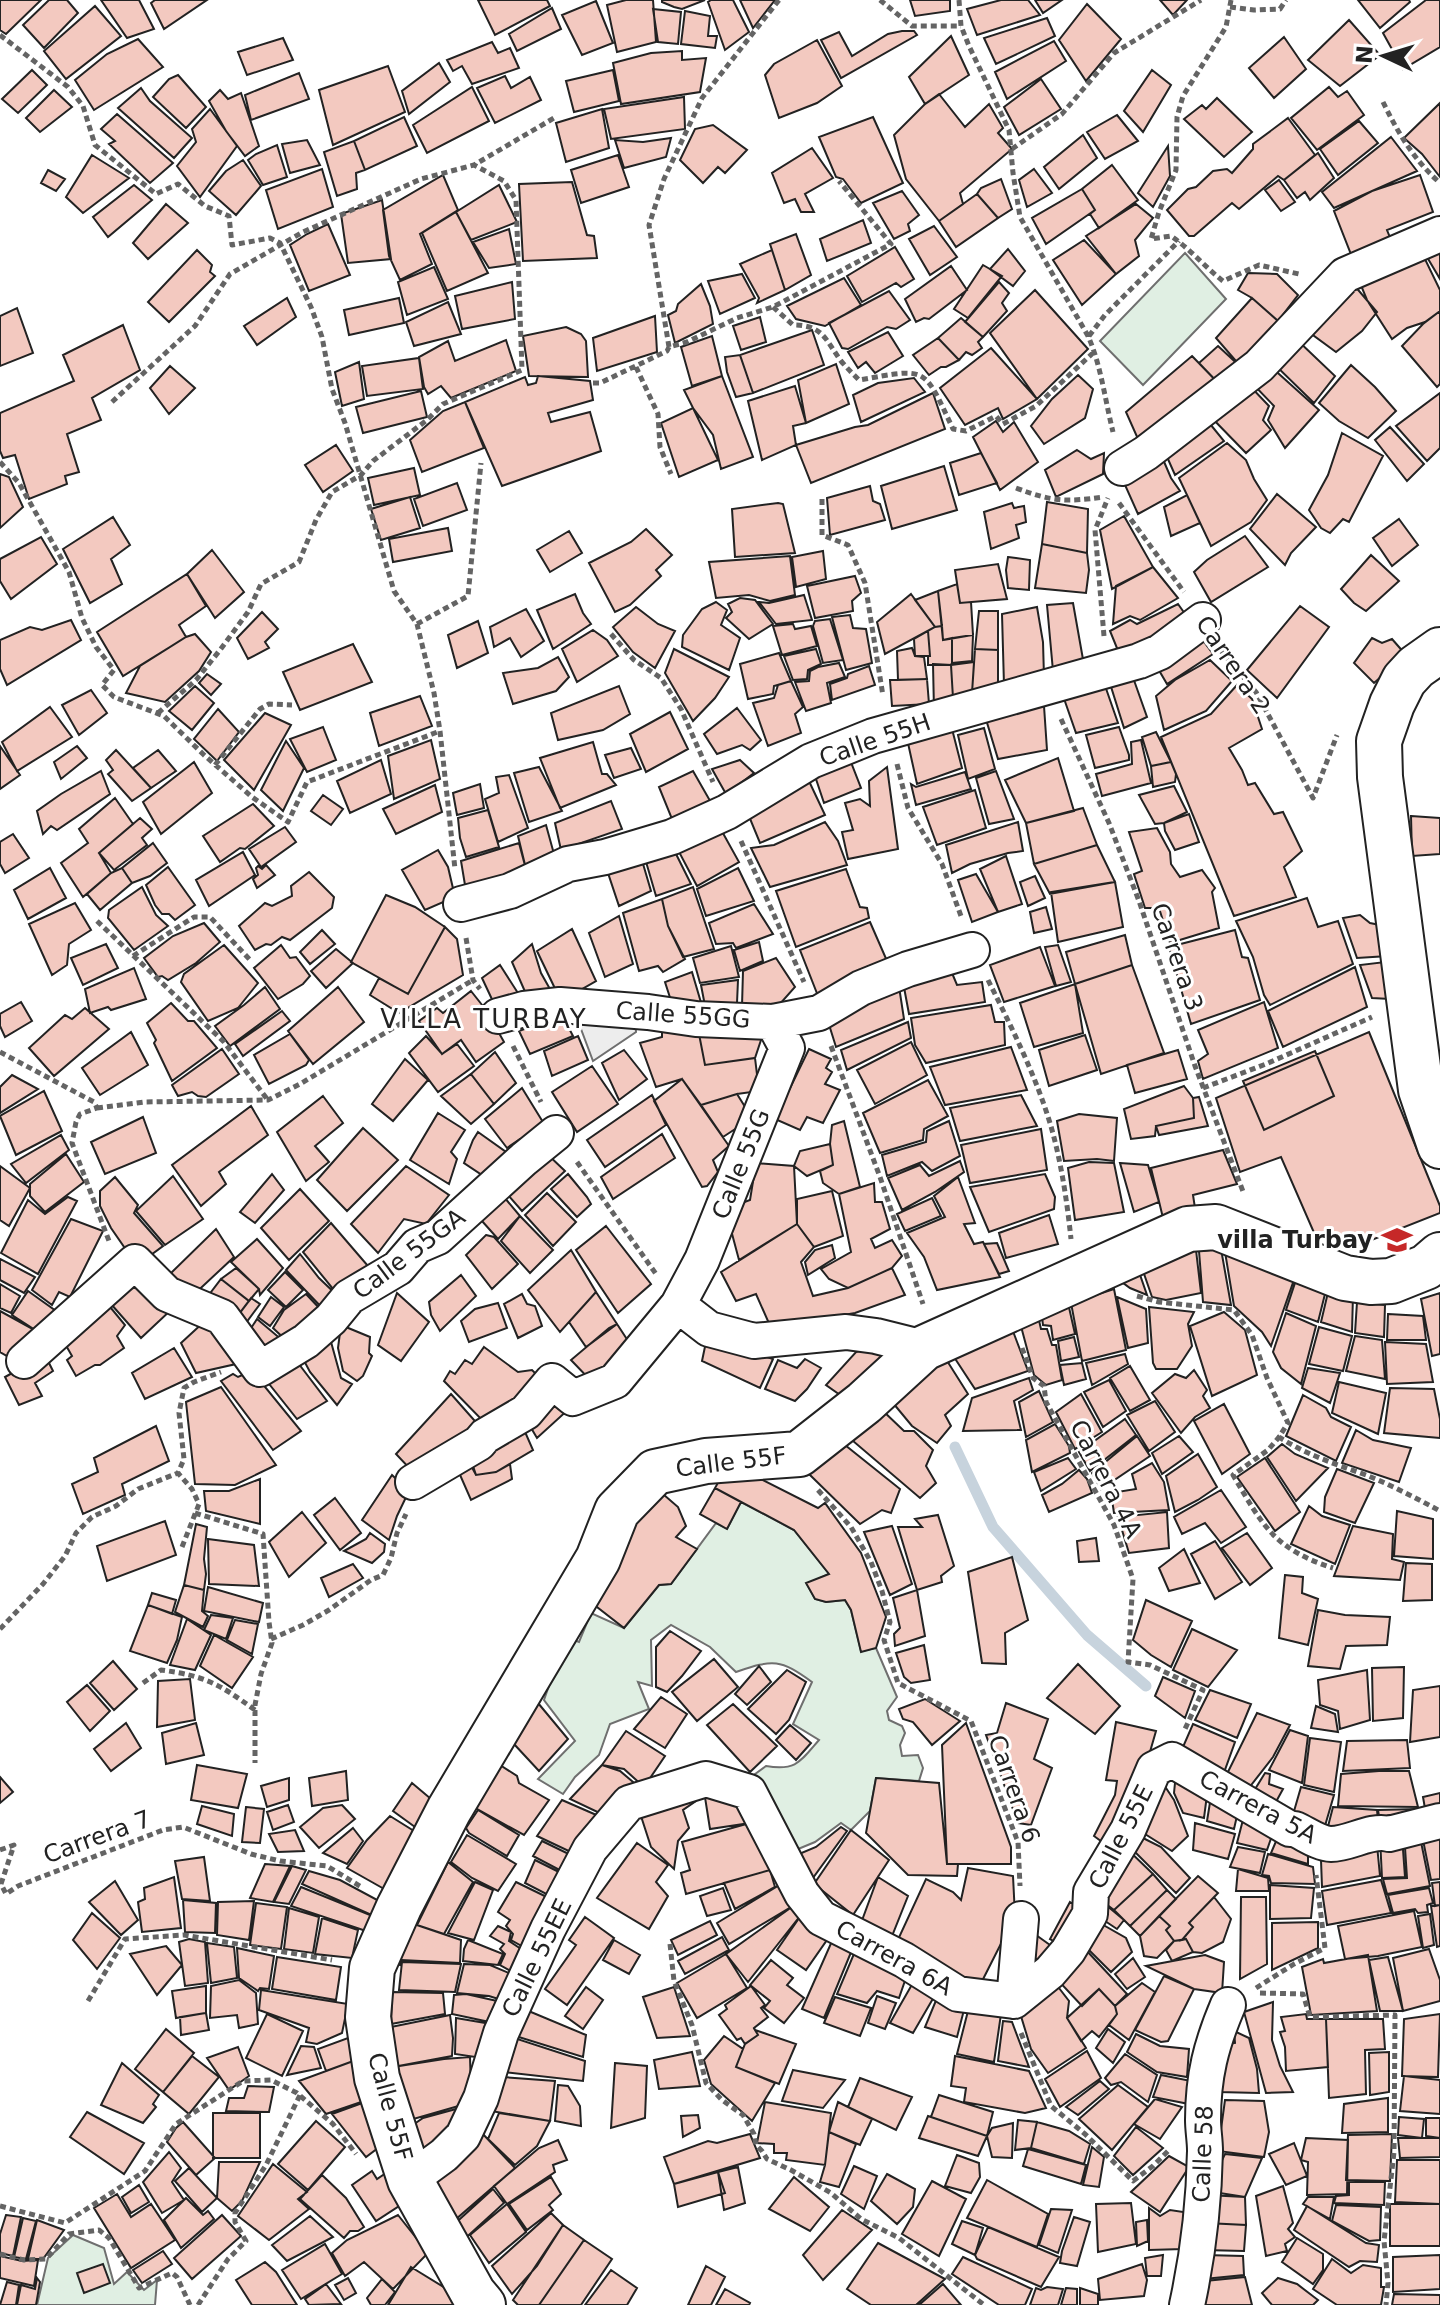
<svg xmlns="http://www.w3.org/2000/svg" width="1440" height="2305" viewBox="0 0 1440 2305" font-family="'DejaVu Sans',sans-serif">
  <rect width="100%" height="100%" fill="#fff"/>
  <path fill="#e0efe3" stroke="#6f6f6f" stroke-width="2" d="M1185,253L1226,299L1143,385L1100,341Z
    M741,1502L794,1530L829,1574L807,1584L815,1599L826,1602L845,1600L851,1610L861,1651L876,1648L897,1697L887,1711L889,1720L902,1726L905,1733L900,1745L902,1756L918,1755L923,1768L919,1781L876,1778L870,1811L851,1830L841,1823L815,1842L791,1852L751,1777L766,1766C796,1771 800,1762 819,1740L793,1724L812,1682C780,1659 774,1659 736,1672L710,1647L671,1625L651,1640L652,1686L638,1682L649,1709L610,1724L599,1755L575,1777L563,1794L538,1779L575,1741L544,1700L566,1637L579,1642L591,1613L624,1628L659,1585L671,1584L716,1523L727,1529Z
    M73,2235L104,2248L114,2284L127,2272L144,2290L157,2280L155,2305H37L48,2258Z"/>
  <path fill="#ededed" stroke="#6f6f6f" stroke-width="2" d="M635,1020L636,1032L593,1061L578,1021Z"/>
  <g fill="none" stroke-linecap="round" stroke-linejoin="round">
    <path stroke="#c7d3dd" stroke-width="11" d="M955,1447L993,1527L1087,1635L1146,1686"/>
  </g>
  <path fill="#f3c9c0" stroke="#222" stroke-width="2" d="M0,0H41L6,34L0,30Z
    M49,0H67L78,13L44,48L23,25Z
    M101,0H139L154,29L127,38Z
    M155,0H207L164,29L151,3Z
    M478,0H547L550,6L495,35Z
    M626,0H653L656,42L617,52L607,5Z
    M662,0H705L682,9L674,7L662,2Z
    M711,0H733L749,32L725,50L708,2Z
    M740,0H775L753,28Z
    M910,0H950V11L915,16Z
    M1001,0H1028L1040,15L977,35L967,9Z
    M1035,0H1062L1043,13Z
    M1160,0H1187L1173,15Z
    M1358,0H1409L1410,2L1380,28Z
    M1426,0H1440V47L1403,69L1383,33Z
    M596,1L613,43L582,55L562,15Z
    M1087,4L1121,39L1086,81L1059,40Z
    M95,6L121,36L66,79L44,51Z
    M552,8L561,29L517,51L509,34Z
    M653,9L681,12L678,44L658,42Z
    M685,11L710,16L708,36H717L715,48L681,44Z
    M1047,18L1055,36L996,64L984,38Z
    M1349,20L1380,55L1340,86L1308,60Z
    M902,31H914L917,35L841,78L821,40L839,32L852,56L888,34Z
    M951,36L969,75L925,104L909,77Z
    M1284,37L1306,69L1274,98L1249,68Z
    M283,38L293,60L247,75L238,52Z
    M138,39L163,67L94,110L75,80L107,54Z
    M817,40L842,86L817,103L779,118L765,75L774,64Z
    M1054,41L1066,61L1007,99L995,72Z
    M492,42L498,53L510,48L519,68L472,84L462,66L453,71L447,60Z
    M682,51V60L706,58L700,92L621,104L613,63L651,53Z
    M439,63L450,82L409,114L402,91Z
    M388,66L405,112L333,145L319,90Z
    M32,70L47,85L18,113L2,99Z
    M613,70L619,101L574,112L566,81Z
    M1152,70L1171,85L1143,132L1124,111Z
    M299,73L309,99L251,120L245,95Z
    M178,75L206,107L186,128L153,97L169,79Z
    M505,76L511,88L530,77L541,100L495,123L477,88Z
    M1041,79L1061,109L1019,135L1004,107Z
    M472,87L489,121L427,153L413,125Z
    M1329,87L1338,97L1347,91L1364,115L1317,150L1291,118Z
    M141,88L150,101L192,138L174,158L118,108Z
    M54,90L72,107L40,132L26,118Z
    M220,90L228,99L241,93L259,146L245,156L226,131L209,101Z
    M939,94L965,127L989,104L1003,128L998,133L1012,149L960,193L963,204L939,221L906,179L894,135L925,104Z
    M684,97L685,129L611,139L604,109Z
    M1217,98L1252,132L1224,157L1184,119L1202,105L1206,109Z
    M1440,103V177L1422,154L1404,138Z
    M210,109L237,146L200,197L177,166L196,142L192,129Z
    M602,109L609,148L566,162L556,123Z
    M117,114L173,163L150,183L109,144L115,141L101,129Z
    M1117,115L1138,141L1105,159L1087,132Z
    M404,117L417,146L365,170L354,141Z
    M873,117L903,183L861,203L843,179L836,177L819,137Z
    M1288,118L1315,155L1284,180L1278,176L1239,209L1232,203L1194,236H1189L1167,210L1188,189L1196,187L1213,171L1227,169L1232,173L1253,149V144Z
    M1359,121L1378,143L1338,175L1320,149Z
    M713,125L747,150L725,173L718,167L703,183L680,160L695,129Z
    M1083,135L1097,158L1059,189L1044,167Z
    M1391,137L1417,171L1334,208L1322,192Z
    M671,138L666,157L624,168L615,140L643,142Z
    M307,140L320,165L290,173L282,144Z
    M354,141L365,170L356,173L357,189L337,196L324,152Z
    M277,145L287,177L263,185L248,160L256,154Z
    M1168,146L1170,176L1153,207L1138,193Z
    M812,148L833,178L805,194L814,212H801L795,199L784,203L772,173Z
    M1318,153L1334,178L1310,200L1305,192L1297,198L1284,180Z
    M92,155L129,178L83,213L66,197Z
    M618,155L629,187L581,203L571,170Z
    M243,160L261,186L236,215L209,191L226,171Z
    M1112,165L1138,200L1099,228L1090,214L1095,210L1082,189Z
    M322,169L333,207L278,229L266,190Z
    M1034,169L1052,193L1027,207L1019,180Z
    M48,170L65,179L56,191L41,183Z
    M443,175L458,210L420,234L432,264L400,280L389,256L383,210Z
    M1420,175L1433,212L1387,230L1393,245L1354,262L1334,211L1372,191Z
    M1001,179L1012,209L998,218L977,194L981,188Z
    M1279,180L1295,202L1281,211L1265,190Z
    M572,182L587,235L594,236L597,258L523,261L519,184Z
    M134,185L152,200L108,237L93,217Z
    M499,185L517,222L471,240L456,212Z
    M1082,189L1095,210L1046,244L1032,218Z
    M902,191L919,215L908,224L910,231L894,239L873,203Z
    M977,194L998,218L956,247L939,221Z
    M382,200L391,259L348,263L341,214Z
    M166,204L188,223L148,259L133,243Z
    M1136,204L1153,218L1135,240L1139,256L1116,274L1086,236Z
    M456,212L488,273L447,291L422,233Z
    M863,220L871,243L827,261L820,239Z
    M328,224L350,275L309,291L290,245L307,234Z
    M934,226L957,257L930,275L909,239Z
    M509,229L516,264L489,268L473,242Z
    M796,234L811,275L785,290L770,244Z
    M1084,240L1116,274L1082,305L1053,260Z
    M1440,242V279L1424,252Z
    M895,247L914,279L901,287L896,283L862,302L847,276Z
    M1008,249L1025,271L1013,286L990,269Z
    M197,250L212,265L210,272L215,276L169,322L148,302Z
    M772,250L785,290L757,303L759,298L740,264Z
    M1422,253L1440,290V311L1425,322L1407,328L1392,339L1367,300L1360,283Z
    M983,265L1002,276L968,318L954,309Z
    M951,266L967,290L929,319L924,318L916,322L905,299Z
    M434,267L448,299L407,315L398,282Z
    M1248,273L1277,274L1298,295L1278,321L1252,298L1238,290Z
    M742,274L755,298L720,314L708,281Z
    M844,278L861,305L825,326L796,319L787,306Z
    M1348,278L1377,312L1362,331L1336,352L1302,327Z
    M512,282L515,319L462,329L455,296Z
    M999,282L1009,293L1002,303L1007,311L983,337L965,322Z
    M701,284L710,306L713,324L675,343L668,315L676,311L678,304Z
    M1035,290L1088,349L1037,399L990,333Z
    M889,291L910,320L896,329L887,327L848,349L842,348L829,323Z
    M287,298L296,317L257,345L244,326Z
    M399,298L404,323L349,335L344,310Z
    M1252,298L1285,327L1242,368L1216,338Z
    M448,302L461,334L414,346L406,322Z
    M17,308L33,353L0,366V316Z
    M1440,311V384L1437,387L1402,346L1423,324Z
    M655,316L657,352L597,371L593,338Z
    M760,317L766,342L741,350L733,326Z
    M961,318L983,337L978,342L982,348L972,355L966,352L959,360L938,338Z
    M123,325L140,370L92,398L101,420L67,434L79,472L65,476L67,484L29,499L15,455L3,458L0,451V413L74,381L63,355Z
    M566,327L581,334L586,341L588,377L529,376L523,336Z
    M812,330L824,365L753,393L740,355Z
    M888,332L903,356L875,373L866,362L858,368L848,352Z
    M712,336L722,376L692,386L681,347Z
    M1294,337L1335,376L1314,403L1273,363Z
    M938,338L959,360L946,367H941L929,375L913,355Z
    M506,340L516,371L451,398L441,386L428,394L424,387L419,357L448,341L455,361Z
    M1218,346L1244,370L1223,388L1199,363Z
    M991,348L1037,399L1003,419L998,408L965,425L940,388Z
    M740,355L753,393L736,397L727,372L725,357Z
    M1192,356L1223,388L1142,448L1126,412Z
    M419,358L423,389L367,396L362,366Z
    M359,362L364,399L342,406L335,372Z
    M836,364L849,404L806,423L798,380Z
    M1269,365L1319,410L1285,448L1268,420L1274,406L1250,381Z
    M1351,365L1375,387L1396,411L1368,438L1339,421L1319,403Z
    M170,366L195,388L169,414L150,388Z
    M1078,375L1093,389L1085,418L1044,444L1031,426L1052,399Z
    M538,376L590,381L593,400L548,413L551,422L590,412L601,451L502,486L465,402L525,377L528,385L536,383Z
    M722,376L753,457L721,469L713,435L693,408L684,390Z
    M914,378L925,392L861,422L853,395L878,383Z
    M1247,383L1269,406L1263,420L1271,430L1246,453L1209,415Z
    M795,386L806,423L793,426L796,445L762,460L748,401Z
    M421,391L427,417L363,433L356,407Z
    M933,393L945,429L811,483L796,445L855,427L868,425Z
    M1440,393V448L1427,461L1396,426Z
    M465,402L484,448L422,472L410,440L443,411Z
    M693,408L718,460L679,477L661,423Z
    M1206,419L1224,441L1175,475L1164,450Z
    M996,421L1003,432L1014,422L1038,462L1000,490L973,437Z
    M1390,427L1424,464L1407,481L1375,440Z
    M1342,433L1383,456L1349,522L1343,519L1330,533L1321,528L1309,510L1328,475Z
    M1227,443L1246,460L1254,479L1267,500L1251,522L1211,546L1179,478Z
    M336,445L353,471L323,492L305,465Z
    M1077,450L1091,459L1104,453L1103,474L1056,497L1045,470Z
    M981,453L997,483L959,495L950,463Z
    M1162,457L1171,478L1180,491L1138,514L1121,476Z
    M944,466L957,510L892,529L881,486Z
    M414,468L420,495L374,505L368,478Z
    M0,474L9,477L23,507L0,528Z
    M457,483L467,510L423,526L414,499Z
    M870,486L873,501L880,504L885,520L830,535L827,498Z
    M1277,494L1316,527L1291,553L1285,565L1250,529Z
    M1187,495L1200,523L1171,536L1164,507Z
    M410,497L420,528L381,540L371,509Z
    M1047,502L1088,509L1087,553L1042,544Z
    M778,503L783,504L795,553L735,557L732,509Z
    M1012,503L1014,508L1024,506L1026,522L1016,525L1019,538L991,549L984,512Z
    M1124,516L1153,567L1112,589L1100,530Z
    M113,517L130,545L111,559L122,584L90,603L63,549Z
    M1399,519L1418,545L1392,566L1373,538Z
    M448,528L452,551L393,562L389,539Z
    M646,529L672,555L656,570L661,576L630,605L615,612L589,563L631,542Z
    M569,531L582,553L550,572L537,550Z
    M1245,536L1268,567L1211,602L1194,572L1207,560Z
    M41,537L57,564L11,599L0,581V559Z
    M1042,544L1087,553L1089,570L1086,593L1035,588Z
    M212,550L244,592L215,618L187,574Z
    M823,551L826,579L796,587L792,557Z
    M1371,555L1399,581L1366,611L1354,603L1341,589Z
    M790,556L795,595L770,601L749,595L716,598L709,562Z
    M1008,557L1030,560L1029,590L1008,588L1006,570Z
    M998,564L1007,599L960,603L955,570Z
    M1153,567L1178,598L1140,620L1130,616L1113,624L1116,586Z
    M187,574L206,606L179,625L186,637L123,676L97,632Z
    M855,576L861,593L852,601L853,611L815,618L807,586Z
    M957,584L960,603L971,602L973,635L943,640L938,591Z
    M938,591L942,626L935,627L915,600Z
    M575,594L583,613L591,624L553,649L537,610Z
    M911,594L935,627L885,654L877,622Z
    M804,595L812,620L776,624L759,602L769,603Z
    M740,598L755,600L773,624L749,639L726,618L732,612L728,604Z
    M716,602L727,610L721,625L740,638L729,670L682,647L683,635L702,609Z
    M1073,603L1084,665L1053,671L1047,605Z
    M1178,604L1190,621L1121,658L1110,631L1130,620L1137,624Z
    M1300,606L1329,627L1277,698L1247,670Z
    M636,607L658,624L675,631L655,668L633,652L613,627Z
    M1037,607L1043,642L1044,677L1004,685L1002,614Z
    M526,609L544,641L521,657L510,638L494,647L490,627Z
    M979,611H998V650L975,649Z
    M262,612L278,629L265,642L269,648L248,659L237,638Z
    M850,615L853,628L866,629L872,663L846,670L832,617Z
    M830,619L843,660L823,663L813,626L815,621Z
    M71,620L81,640L7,685L0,669V640L30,627L42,630Z
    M478,621L488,653L457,668L448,635Z
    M793,624L795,629L811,626L817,646L782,655L773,626Z
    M942,626L943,640L952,638V663L951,665H928V656H930L928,631L935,627Z
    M593,630L607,640L618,656L577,682L562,649Z
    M928,631L930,656H915L914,639Z
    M1196,631L1213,654L1167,684L1153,660Z
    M195,634L211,652L199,671L165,702L126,693L140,666L186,637Z
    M973,635L972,661L952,663V638Z
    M1372,638L1382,643L1392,639L1406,655L1374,683L1354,663Z
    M353,644L372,682L300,710L283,672Z
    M912,648L915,656L924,657L927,679L898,680L897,651Z
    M674,649L729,677L715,698L693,721L665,673Z
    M816,649L821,664L808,670L807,679L793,680L784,656Z
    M975,649L998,650V690L972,693Z
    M779,653L791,681L774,686L773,694L748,699L740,664Z
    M558,657L569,677L556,691L513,704L503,673L538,668Z
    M1210,660L1232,681L1206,711L1164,730L1156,696L1175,680Z
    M974,662L972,693L953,698L951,665Z
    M839,663L845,677L827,683L831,703L806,711L795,682L809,681L810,671L818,667Z
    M933,664L951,665L953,698L934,710Z
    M869,666L875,685L832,700L830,684L847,678L848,674Z
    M1130,669L1147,717L1124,728L1107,674Z
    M207,674L221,684L211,695L199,683Z
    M1102,677L1118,723L1076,733L1061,690Z
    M927,679L929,704L892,706L890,680Z
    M791,681L803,707L795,714L801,733L768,746L753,703L774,698L778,685Z
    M1237,685L1252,699L1262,729L1229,748L1242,770L1248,785L1255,783L1274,814L1283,812L1302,851L1284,867L1296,897L1234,916L1161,737L1211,714Z
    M195,686L214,703L192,730L169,711Z
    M619,686L630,714L603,730L558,740L551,713Z
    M91,690L107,713L79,735L62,705Z
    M420,696L432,726L379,746L370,713Z
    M1044,706L1047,750L998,759L985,716Z
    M50,707L72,737L17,771L2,742Z
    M737,708L761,740L750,750L742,745L717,754L704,734Z
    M218,709L239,732L217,761L194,739Z
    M670,712L688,749L646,772L630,734Z
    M265,713L291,725L254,790L224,760Z
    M951,725L962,768L917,784L906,734Z
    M323,727L336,760L307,772L290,739Z
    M1119,727L1129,755V760L1095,768L1086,735Z
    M984,728L995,769L968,779L958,735Z
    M1156,732L1171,762L1151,766L1142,737Z
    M431,740L440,779L394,799L388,756Z
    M1141,740L1151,783L1102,796L1096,774L1132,764L1131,742Z
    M286,741L304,768L283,811L261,790Z
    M593,742L602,774H607L616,785L560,808L540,758Z
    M0,746L20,775L0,789Z
    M77,746L87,758L61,779L54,762Z
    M631,748L641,769L614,778L605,755Z
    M116,750L151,788L132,801L108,774L113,770L106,760Z
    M158,750L176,771L151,788L133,768Z
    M847,752L861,788L824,803L812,767Z
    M1058,758L1074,811L1026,823L1005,780Z
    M381,760L391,794L350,813L337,781Z
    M740,760L754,773L726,794L712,769Z
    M194,762L212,793L161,834L143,802Z
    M1171,762L1176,774L1175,782L1153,787L1151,766Z
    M539,767L562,811L529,822L514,773Z
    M887,767L898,849L848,859L842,832L853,830L845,803L860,799L870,806L869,781Z
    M101,771L110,794L57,830L51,826L43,834L37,811L61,794Z
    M693,771L713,806L674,824L659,787Z
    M996,771L1014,819L989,824L976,778Z
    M965,772L971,789L916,805L911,784L916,787Z
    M509,775L528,828L498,842L485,799L499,793L496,777Z
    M808,779L825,815L760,843L746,809Z
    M480,784L484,808L457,815L453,793Z
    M435,785L442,812L396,834L383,809Z
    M1174,786L1187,812L1164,823L1155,824L1139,795Z
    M975,790L986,828L937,845L923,807Z
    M323,795L343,809L331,825L311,811Z
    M115,798L133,824L99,853L111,873L83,897L61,863L88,843L79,829Z
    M611,801L622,829L561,850L555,823Z
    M253,804L274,826L245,849L240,848L220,862L203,836Z
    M1083,808L1097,845L1034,864L1026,823Z
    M488,810L499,847L466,857L460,838L458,818Z
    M1189,814L1199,842L1175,850L1165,831L1164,823Z
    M1411,816L1440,818V854L1412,856Z
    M140,818L152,829L142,838L147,845L114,870L99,853Z
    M825,822L838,841L847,865L770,887L751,848L774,845Z
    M1018,822L1023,851L1008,853L970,864L952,873L946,845Z
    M546,825L554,854L527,873L518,836Z
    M719,826L739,862L697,886L678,850Z
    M285,827L296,842L261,867L249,849Z
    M1157,828L1170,852L1171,864L1180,877L1202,870L1215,888L1212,892L1219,928L1170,943L1159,908H1145L1134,874L1142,871L1129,832Z
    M13,834L29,858L5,873L0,864V842Z
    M153,843L167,863L150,876L132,883L122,868Z
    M519,843L527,873L467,897L461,861Z
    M1097,845L1115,882L1050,894L1034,864Z
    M672,846L691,884L656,896L644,855Z
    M438,850L448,867L455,897L425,910L402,870Z
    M243,852L255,875L209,906L196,880Z
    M1006,856L1022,904L998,912L980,869Z
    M641,857L651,891L619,906L607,870Z
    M266,865L275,875L257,888L253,879L258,875L256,868L258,866L262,869Z
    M168,867L195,905L175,920L169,914H162L155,905L146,885Z
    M50,868L66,898L28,919L14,890Z
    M122,868L132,883L100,910L87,894L111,873Z
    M738,868L754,901L706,916L697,889Z
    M846,869L860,907L867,908L869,918L796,947L776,891Z
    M309,872L334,897L332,908L290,940L282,937L271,945L266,944L255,950L239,926L265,903L272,906L292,896L291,886Z
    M976,874L998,912L972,922L958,880Z
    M1035,876L1045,898L1028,906L1020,882Z
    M1115,882L1123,927L1058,942L1051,892Z
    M142,887L156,915L168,926L134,950L108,918L109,910Z
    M693,887L714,949L683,957L668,926L662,899Z
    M386,895L415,907L445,927L408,994L351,962Z
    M1307,898L1318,927L1338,921L1353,964L1270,1005L1264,995L1253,957L1236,921Z
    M662,899L668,926L685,959L663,972L658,966L639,971L623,913Z
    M75,903L91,930L69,944L67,965L52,975L29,924Z
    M754,904L773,934L736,948L733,943L716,944L709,923Z
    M1046,907L1052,929L1034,933L1030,912Z
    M1360,915L1370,923L1385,926L1388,956L1357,958L1343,918Z
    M619,916L633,964L605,977L589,933Z
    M870,922L891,970L820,1001L800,950Z
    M204,923L220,942L196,963L168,980L162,976L158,977L144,958L173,936Z
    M445,927L457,939L463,975L399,1013L370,995L379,978L408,994Z
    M572,929L596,981L561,1001L537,951Z
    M322,930L335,944L310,964L300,952Z
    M1235,930L1242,957L1248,958L1260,1000L1191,1024L1169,947Z
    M1125,935L1132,965L1075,984L1066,952Z
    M759,942L763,961L740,971L734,950Z
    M106,944L118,968L83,985L71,958Z
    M532,944L541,973L555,998L530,1003L512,962Z
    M224,945L258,983L238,1008L208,1021L181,982L184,974Z
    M281,945L290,958L296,957L310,976L303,984L278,999L254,968Z
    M1058,945L1071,982L1056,986L1045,947Z
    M731,946L739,977L700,983L693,958Z
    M1040,947L1055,986L1004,1002L990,965Z
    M336,949L353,963L326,988L311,971Z
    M776,958L795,987L779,1005L742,1006L743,971Z
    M1385,962L1390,999L1372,998L1360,965Z
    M500,965L525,1004L497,1010L482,978Z
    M1132,965L1164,1053L1101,1074L1075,984Z
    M1355,967L1367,1007L1283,1047L1268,1011Z
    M134,968L146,999L111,1010L108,1007L90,1013L85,989Z
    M692,972L702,1006L674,1010L665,982Z
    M952,973L957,985L982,982L985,1002L909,1014L903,982Z
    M738,980L737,1003L706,1011L701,985Z
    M898,980L904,1019L836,1047L826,1015Z
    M1075,984L1083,1033L1034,1047L1020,1003Z
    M265,987L280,1009L230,1046L215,1026L244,1005Z
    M338,987L364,1022L313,1064L288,1031Z
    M471,991L486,1010L504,1042L476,1062L461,1040L442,1054L419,1021L437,1008L443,1013Z
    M21,1002L32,1021L5,1037L0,1026V1014Z
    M1264,1002L1278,1048L1203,1079L1198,1061L1208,1054L1198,1030Z
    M171,1003L188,1021H194L217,1048L172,1081L154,1043L156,1040L147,1023Z
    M991,1005L995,1022H1004L1005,1045L926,1063L915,1045L911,1018Z
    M85,1008L109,1029L54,1076L29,1048L65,1015L72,1019Z
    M282,1011L290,1021L243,1056L235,1044Z
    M562,1015L573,1036L530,1054L519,1031Z
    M908,1022L911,1038L847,1070L841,1050Z
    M662,1031L699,1034L705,1065L755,1058L759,1091L737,1094L701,1105L682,1079L656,1087L640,1043L662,1037Z
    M131,1032L148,1065L100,1095L82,1068Z
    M1369,1032L1440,1206V1213L1349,1249L1315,1235L1281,1157L1240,1172L1216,1098Z
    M290,1034L309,1060L306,1065L269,1084L254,1055Z
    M699,1034L762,1037L755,1058L705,1065Z
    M1085,1035L1097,1070L1049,1086L1039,1050Z
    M426,1036L442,1054L457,1044L474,1066L438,1092L409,1053Z
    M578,1036L588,1060L552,1076L544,1051Z
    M911,1042L927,1075L875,1104L857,1070Z
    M1011,1047L1027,1090L945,1105L930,1067Z
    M222,1049L239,1074L206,1097L198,1096L192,1092L178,1096L172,1085Z
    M809,1049L831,1059L826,1068L832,1072L825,1084L840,1090L823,1123L807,1117L800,1130L775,1119Z
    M624,1050L647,1079L619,1100L602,1063Z
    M1178,1050L1187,1079L1135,1093L1127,1065Z
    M1315,1051L1334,1096L1264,1130L1243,1081Z
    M495,1052L516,1083L494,1104L471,1074Z
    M405,1059L428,1080L393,1121L372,1104Z
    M592,1066L618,1104L577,1132L552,1092Z
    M471,1074L494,1104L471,1124L441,1096Z
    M12,1075L38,1089L0,1113V1087Z
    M682,1079L729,1146L713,1160L718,1172L707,1186L702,1187L654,1101Z
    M928,1080L948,1116L924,1129L923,1140L880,1153L863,1113Z
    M1184,1086L1193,1098L1194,1118L1156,1126L1155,1136L1131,1139L1124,1109Z
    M522,1088L546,1127L525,1144L520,1139L507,1148L485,1119Z
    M44,1091L62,1131L16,1155L0,1116Z
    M737,1094L752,1118L723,1137L701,1105Z
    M652,1095L666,1125L605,1167L587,1140Z
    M1021,1095L1037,1126L960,1141L950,1108Z
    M323,1096L343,1123L315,1146L329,1162L306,1181L277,1132Z
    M1199,1097L1208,1126L1159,1135L1156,1126L1194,1118L1193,1098Z
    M251,1106L268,1135L219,1172L226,1184L201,1206L172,1165Z
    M438,1113L465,1130L451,1152L457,1159L449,1184L410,1160Z
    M1079,1114L1117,1118L1114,1161L1097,1159L1064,1161L1057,1121Z
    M143,1117L156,1153L105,1174L91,1142Z
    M844,1121L860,1187L839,1194L823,1183L820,1171L833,1165L830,1144L832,1125Z
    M949,1121L960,1156L932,1171L922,1162L887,1176L882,1155L926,1142L927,1131Z
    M363,1128L398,1160L347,1211L317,1180Z
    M1041,1129L1047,1170L970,1183L961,1145Z
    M478,1132L516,1159L488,1179L464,1163L473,1140Z
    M662,1134L675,1158L613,1199L601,1177Z
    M61,1135L69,1150L26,1183L11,1164Z
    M830,1144L833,1165L807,1176L794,1166L800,1151Z
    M1223,1150L1237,1184L1193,1195L1195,1208L1163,1218L1151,1168Z
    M544,1151L565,1171L522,1211L502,1188Z
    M66,1154L84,1182L45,1212L30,1196V1184Z
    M960,1161L964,1172L935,1192L902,1210L888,1178L920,1165L929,1176Z
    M1089,1162L1114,1163L1124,1212L1075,1220L1068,1168Z
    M756,1163L794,1166L797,1224L739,1260L731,1230L739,1204L750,1200Z
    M1120,1163L1148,1165L1159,1202L1134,1212Z
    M0,1166L30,1188L9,1226L0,1220Z
    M406,1166L449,1195L426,1224L404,1219L378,1253L351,1224Z
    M272,1174L284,1190L255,1223L240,1212Z
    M568,1174L587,1197L591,1204L577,1217L551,1189Z
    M1045,1174L1055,1197L1054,1209L989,1232L970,1187Z
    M173,1176L203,1219L165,1245L136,1211Z
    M115,1177L138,1205L134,1213L163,1246L140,1263L129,1254L111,1228L100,1206V1191Z
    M958,1177L975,1223L964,1224L974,1244L983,1242L1000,1277L937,1290L924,1257L907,1233L945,1217L934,1196Z
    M874,1183L875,1202H882L890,1229L871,1239L875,1248L892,1240L902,1256L892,1268L848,1288L829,1279L821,1269L851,1252L839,1194Z
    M300,1189L329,1221L289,1260L261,1228Z
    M499,1191L520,1216L498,1239L474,1212Z
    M832,1191L843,1236L814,1247L797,1224V1199Z
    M547,1193L576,1222L553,1246L525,1215Z
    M68,1197L77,1201L38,1274L1,1253L28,1200L45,1214Z
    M932,1198L941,1216L905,1231L897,1214Z
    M1049,1215L1058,1244L1006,1258L999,1233Z
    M520,1216L553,1250L530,1273L501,1241Z
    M71,1219L103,1231L70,1297L59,1292L52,1305L32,1290Z
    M331,1223L368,1266L370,1273L342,1300L303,1252Z
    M797,1224L814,1247L801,1262L813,1296L848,1288L892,1268L905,1295L855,1313L771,1328L756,1294L736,1301L721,1272Z
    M606,1226L651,1284L618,1313L576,1250Z
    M216,1229L234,1257L188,1300L170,1274Z
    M486,1235L494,1237L518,1264L492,1289L466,1255Z
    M257,1239L283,1268L260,1295L259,1289L231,1262Z
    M997,1243L1009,1271L999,1274L984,1244Z
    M832,1245L835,1258L808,1275L805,1262L815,1250Z
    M1224,1246L1297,1271L1271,1346L1262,1332L1234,1306Z
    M1221,1249L1231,1305L1203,1302L1199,1251Z
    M571,1250L596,1292L560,1332L528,1290Z
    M1196,1250L1201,1293L1166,1300L1152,1297L1142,1268Z
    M300,1254L319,1278L342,1300L327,1313L286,1270Z
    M0,1259L35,1277L24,1293L0,1280Z
    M134,1267L172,1309L141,1338L103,1295Z
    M236,1268L259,1289L249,1301L221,1279Z
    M1138,1269L1147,1295L1130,1288L1115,1277Z
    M285,1272L303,1290L286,1307L268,1290Z
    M461,1275L476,1296L440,1331L431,1315L429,1302Z
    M1297,1277L1325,1294L1318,1322L1286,1310Z
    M221,1279L249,1301L236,1318L208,1296Z
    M0,1284L20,1296L11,1313L0,1308Z
    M1329,1288L1353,1295L1352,1332L1321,1322Z
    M1114,1289L1126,1350L1082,1361L1071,1303Z
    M28,1291L63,1316L46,1337L12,1315Z
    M596,1292L617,1324L586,1347L569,1322Z
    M397,1293L429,1322L401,1361L378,1345Z
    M1440,1293V1354L1432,1356L1421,1299Z
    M306,1294L322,1311L289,1343L273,1328L284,1310Z
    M522,1294L527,1304L535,1306L542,1326L518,1338L504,1304Z
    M271,1297L284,1307L270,1326L258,1317Z
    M1117,1297L1146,1309L1148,1343L1128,1348Z
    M251,1298L260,1304L240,1331L236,1318Z
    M106,1302L125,1325L117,1336L124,1348L100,1365H95L76,1376L67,1360L72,1356L64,1342Z
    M1357,1302L1385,1305L1384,1337L1355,1333Z
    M498,1303L507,1328L469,1342L461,1321L475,1309Z
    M1068,1303L1075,1334L1053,1340L1051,1326L1043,1325L1041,1309Z
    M1149,1307L1194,1312L1188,1324L1192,1346L1177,1369H1156L1153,1363Z
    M0,1311L40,1333L14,1360L0,1352Z
    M1037,1312L1041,1329H1047L1052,1345H1056L1062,1380L1046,1385L1034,1375L1018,1315Z
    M1224,1312L1245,1330L1257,1375L1212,1396L1190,1326Z
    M1286,1313L1316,1326L1301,1384L1281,1368L1273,1352Z
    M1388,1314L1423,1316L1426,1340H1387Z
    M257,1319L282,1340L267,1358L244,1339Z
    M206,1320L236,1364L196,1373L181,1343Z
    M617,1324L634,1350L593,1383L571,1360L609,1328Z
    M341,1325L370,1337L369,1353L372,1356L363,1376L357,1381L343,1371L338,1348Z
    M1011,1326L1028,1371L975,1389L952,1354Z
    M1319,1327L1352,1336L1343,1371L1309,1364Z
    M328,1331L341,1378L352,1384L337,1405L310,1372L301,1355Z
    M1355,1336L1382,1340L1385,1379L1346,1371Z
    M707,1337L773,1359L760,1388L702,1361Z
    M1074,1337L1079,1357L1061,1361L1058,1341Z
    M1385,1342L1426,1344L1433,1382L1387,1384Z
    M875,1345L899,1347L850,1402L826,1385L856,1352Z
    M484,1347L518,1372L532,1370L542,1380L485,1423L444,1381L450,1371L455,1374L465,1360L472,1364Z
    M174,1348L192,1377L145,1399L132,1373Z
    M1125,1354L1128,1364L1092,1385L1086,1363Z
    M45,1355L53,1371L35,1383L42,1396L19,1405L5,1377Z
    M292,1355L327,1401L297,1419L262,1375Z
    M944,1356L968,1394L945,1415L951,1426L937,1443L912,1426L893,1403Z
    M805,1359L821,1368L807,1389L795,1401L765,1389L778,1360L797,1368Z
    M1082,1363L1086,1379L1064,1385L1060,1365Z
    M1130,1366L1150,1400L1130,1411L1110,1378Z
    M1308,1368L1340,1373L1330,1403L1302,1388Z
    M1194,1370L1207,1390L1203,1396L1210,1408L1195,1417L1181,1433L1152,1393L1175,1374L1186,1378Z
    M252,1371L301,1431L273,1450L221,1381L233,1374L238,1377Z
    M1029,1378L1033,1390L1014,1401L1021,1430L963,1431L972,1398Z
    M1109,1380L1126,1411L1103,1427L1084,1392Z
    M1339,1382L1386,1393L1378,1434L1332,1413Z
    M221,1387L276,1465L235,1485L195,1484L186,1402Z
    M1390,1388L1434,1389L1440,1419V1438L1384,1433Z
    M1039,1391L1053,1422L1026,1437L1019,1402Z
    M451,1394L482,1429L413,1472L396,1454Z
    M1081,1394L1102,1432L1075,1449L1056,1412Z
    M549,1395L570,1408L537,1438L527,1421Z
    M1303,1395L1326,1408L1331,1417L1351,1427L1336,1461L1286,1436Z
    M1155,1401L1175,1432L1149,1451L1127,1415Z
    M1224,1404L1250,1454L1222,1474L1194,1421Z
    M881,1409L904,1431H914L933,1450L926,1466L936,1483L920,1498L853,1441Z
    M1125,1419L1136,1435L1090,1471L1079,1452Z
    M1055,1424L1069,1446L1070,1453L1032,1472L1026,1440Z
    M522,1425L533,1450L496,1472L476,1475L469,1454Z
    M156,1426L169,1461L122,1484L125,1495L83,1514L72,1484L98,1472L94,1458Z
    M1356,1430L1373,1440L1411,1448L1399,1482L1342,1463Z
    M1137,1436L1150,1456L1101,1489L1092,1473Z
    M1179,1436L1193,1452L1162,1474L1152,1453Z
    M1282,1444L1295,1454L1328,1468L1296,1501L1267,1457Z
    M845,1445L900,1489L891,1513L882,1510L860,1524L809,1474Z
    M1198,1454L1217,1487L1198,1500L1175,1512L1166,1476Z
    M1068,1458L1076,1469L1041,1491L1034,1472Z
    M1265,1458L1300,1512L1275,1531L1237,1477Z
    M468,1460L476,1475L496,1472L510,1464L512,1479L471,1500L457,1468Z
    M729,1463L818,1508L825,1503L861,1553L886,1617L876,1648L861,1652L851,1610L845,1600L826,1602L815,1599L806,1583L829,1574L794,1530L715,1488Z
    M1152,1463L1164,1482L1169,1510L1114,1513L1111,1493L1136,1489L1132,1474Z
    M1337,1469L1374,1483L1355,1523L1324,1512L1325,1497Z
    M1079,1470L1087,1479L1092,1493L1049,1512L1042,1495L1062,1484Z
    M392,1475L409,1491L397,1516L389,1540L362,1520Z
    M260,1479V1524L206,1511L204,1491H229Z
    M656,1488L678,1507L686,1526L676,1537L697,1549L671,1584L659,1585L624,1628L588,1600Z
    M715,1488L741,1502L727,1529L700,1514Z
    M1221,1490L1246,1527L1221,1543L1205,1523L1182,1534L1174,1517Z
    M335,1498L361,1533L340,1550L314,1515Z
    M1309,1506L1322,1516L1350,1525L1335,1564L1291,1544Z
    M1397,1511L1433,1519V1559L1394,1556Z
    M302,1512L326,1543L289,1577L269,1542Z
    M1167,1512L1169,1548L1129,1553L1118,1517Z
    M938,1515L954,1566L941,1576L942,1582L917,1590L898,1527H922L915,1519Z
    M165,1521L176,1555L107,1581L97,1546Z
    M196,1524L207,1527L204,1559L206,1574L204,1590L184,1585Z
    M892,1526L912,1584L890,1595L864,1532Z
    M1353,1526L1393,1534L1392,1559L1404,1562L1400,1580L1334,1576Z
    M370,1533L385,1544L384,1552L372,1563L344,1551L366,1539Z
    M1247,1533L1272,1568L1250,1585L1222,1548Z
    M1096,1538L1099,1561L1079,1562L1077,1541Z
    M208,1539L254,1545L259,1586L209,1584Z
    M1215,1541L1242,1582L1215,1599L1191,1554Z
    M1184,1549L1200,1583L1169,1591L1159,1568Z
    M1012,1557L1028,1620L1005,1633L1006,1664L982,1663L968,1572Z
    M1406,1563L1432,1564V1600L1403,1601Z
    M353,1564L363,1578L329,1597L321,1578Z
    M1285,1575L1303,1577L1302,1593L1318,1599L1308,1645L1279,1638Z
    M184,1585L204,1590L202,1611L208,1616L203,1627L175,1612Z
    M208,1587L263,1603L259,1622L204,1611Z
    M917,1590L925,1636L895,1646L894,1634L900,1628L893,1598Z
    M152,1593L176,1600L172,1614L148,1605Z
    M1146,1600L1192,1621L1171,1667L1151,1655L1133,1640Z
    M148,1605L182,1617L177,1640L167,1663L130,1651Z
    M1318,1610L1345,1615L1390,1617L1387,1645L1346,1646L1340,1669L1308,1666Z
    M211,1615L233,1618L226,1639L204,1630Z
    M187,1619L211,1635L195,1670L170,1665Z
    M235,1620L258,1624L252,1654L227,1640Z
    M1192,1629L1237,1650L1208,1687L1173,1670Z
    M670,1631L701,1651L682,1676L667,1692L656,1687V1647Z
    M214,1635L253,1657L232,1688L200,1666Z
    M924,1645L930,1680L911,1683L904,1677L896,1653Z
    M714,1659L738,1687L697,1721L672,1692Z
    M113,1661L137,1689L114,1710L90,1683Z
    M1078,1664L1120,1706L1095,1734L1047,1698Z
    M759,1666L771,1682L747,1705L735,1694Z
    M1404,1667L1403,1718L1373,1721L1372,1668Z
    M787,1670L806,1682L789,1720L776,1734L748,1709Z
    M1367,1670L1370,1720L1340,1729L1338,1711L1320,1705L1318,1680Z
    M1163,1677L1195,1691L1185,1718L1155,1696Z
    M190,1679L195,1720L157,1727L158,1681Z
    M87,1685L110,1711L90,1731L67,1702Z
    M1440,1686V1737L1410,1742L1413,1690Z
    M1210,1690L1251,1704L1237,1738L1195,1720Z
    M661,1697L687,1714L665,1748L634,1729Z
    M925,1699L960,1721L932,1745L913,1722L903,1719L899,1709Z
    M538,1703L568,1739L539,1771L514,1744Z
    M1006,1703L1048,1719L1034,1759L1052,1768L1031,1825L1018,1823L986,1735L997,1733Z
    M733,1704L777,1746L750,1772L707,1725Z
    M1316,1706L1335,1714L1338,1732L1311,1728Z
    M1257,1713L1290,1725L1273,1757L1245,1793L1224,1780Z
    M1116,1722L1156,1731L1141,1783L1113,1850L1094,1836L1115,1795L1117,1781L1106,1780Z
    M126,1723L141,1748L111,1771L94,1749Z
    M196,1723L204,1755L166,1764L162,1733Z
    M966,1723L1011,1847V1864H947L942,1745Z
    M1193,1724L1235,1742L1222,1778L1179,1756Z
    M790,1725L811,1743L796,1760L776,1740Z
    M1290,1730L1308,1736L1302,1783L1269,1770Z
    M626,1731L665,1756L644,1787L624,1769L602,1765Z
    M1310,1738L1341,1742L1334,1792L1304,1785Z
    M1407,1740L1410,1768L1343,1771L1347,1741Z
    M197,1765L247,1774L238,1808L191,1800Z
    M500,1765L517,1776L519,1783L549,1800L524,1835L475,1808Z
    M602,1765L620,1771L639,1787L608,1817L570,1799Z
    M346,1771L348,1800L312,1806L309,1778Z
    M1379,1771H1409L1418,1807L1338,1806L1341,1774Z
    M1176,1773L1208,1787L1204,1818L1183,1813L1174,1793Z
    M1265,1773L1270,1774L1269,1784L1283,1789L1271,1811L1249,1799Z
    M0,1777L13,1792L0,1803Z
    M289,1778V1800L267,1807L261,1786Z
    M876,1778L939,1783L947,1864H958L957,1876L908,1875L866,1833Z
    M412,1783L437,1804L415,1827L393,1811Z
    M1164,1785L1174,1800L1188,1836L1172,1851L1137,1829Z
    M1301,1787L1334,1795L1322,1836L1290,1825Z
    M694,1790L696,1801L683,1810L689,1828L678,1841L674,1869L651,1847L640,1813Z
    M1212,1790L1239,1807L1234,1829L1207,1821Z
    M704,1791L742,1795L750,1823L710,1829Z
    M1440,1793V1818L1427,1820L1423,1797Z
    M562,1800L601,1817L575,1854L537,1836Z
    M288,1805L294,1822L273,1830L267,1812Z
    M342,1805L355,1819L319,1848L300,1827L323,1808Z
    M202,1806L234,1814L232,1836L197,1824Z
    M246,1807L264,1809L260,1843L242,1842Z
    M1333,1807L1377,1810L1379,1831L1325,1838Z
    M1246,1808L1276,1824L1267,1850L1237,1843Z
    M1418,1809L1419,1822L1381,1829L1378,1810Z
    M478,1810L519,1835L507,1856L469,1833L466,1828Z
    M390,1816L422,1836L386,1890L347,1868L367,1840Z
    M757,1821L770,1870L686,1894L681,1873L690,1870L682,1842Z
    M1195,1823L1235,1834L1228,1859L1193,1850Z
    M1440,1825V1879L1431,1880L1421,1830Z
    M841,1827L847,1831L810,1882L792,1857L816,1847Z
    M353,1828L363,1841L347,1864L323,1853Z
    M295,1830L304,1851L278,1852L269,1834Z
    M851,1830L889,1860L853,1915L814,1884Z
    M1280,1832L1315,1844L1308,1857V1864L1271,1853Z
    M1404,1832H1419L1430,1886L1387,1894L1383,1879L1407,1878Z
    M467,1835L516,1864L498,1891L472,1878L451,1862Z
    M1139,1836L1161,1847L1190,1878L1176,1893L1129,1846Z
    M1402,1836L1405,1877L1382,1878L1380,1838Z
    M542,1841L577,1858L569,1875L533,1856Z
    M637,1843L668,1865L656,1882L668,1896L649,1929L597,1898Z
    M1123,1845L1153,1874L1114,1910L1094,1895Z
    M1377,1845L1380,1876L1322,1887L1321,1860Z
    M1238,1847L1265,1852L1260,1873L1230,1867Z
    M1268,1854L1313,1867L1315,1884L1271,1883L1269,1876L1262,1875Z
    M204,1857L210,1901L182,1899L175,1861Z
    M535,1860L569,1877L556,1899L525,1883Z
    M448,1862L473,1882L444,1934L417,1925Z
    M265,1864L290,1866L273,1902L250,1898Z
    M292,1866L306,1870L289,1904L274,1902Z
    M968,1868L1013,1876L1015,1916L975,1995L895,1946L926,1879L953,1892L961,1900Z
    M1238,1869L1268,1878L1269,1891H1236Z
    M770,1870L775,1887L735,1909L724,1883Z
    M309,1871L340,1880L381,1902L376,1917L302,1884Z
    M1153,1874L1167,1890L1130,1926L1114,1910Z
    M1198,1876L1218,1893L1189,1923L1193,1927L1182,1940L1174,1941L1166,1930L1170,1926L1159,1916Z
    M174,1877L181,1928L142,1932L138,1902L145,1899L144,1888Z
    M878,1877L908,1896L890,1941L857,1934Z
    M1381,1880L1391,1913L1327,1925L1322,1891Z
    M115,1881L138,1920L121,1935L89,1902Z
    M786,1881L796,1904L729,1944L717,1923Z
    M475,1882L493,1890L474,1940L448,1933Z
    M516,1882L557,1902L527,1949L511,1940L513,1934L506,1926L510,1920L498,1912Z
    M1440,1882V1905L1435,1906L1432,1883Z
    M1270,1885L1314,1888L1311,1918L1270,1919Z
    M301,1887L375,1917L369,1932L291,1906Z
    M723,1888L731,1910L707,1916L700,1896Z
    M1429,1888L1433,1903L1427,1905L1428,1912L1418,1913L1415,1909L1393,1913L1388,1895Z
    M1167,1890L1176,1899L1140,1936L1130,1926Z
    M1214,1897L1231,1919L1223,1942L1202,1953L1193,1952L1186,1939L1182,1940L1193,1927L1189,1923Z
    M1241,1897H1266L1267,1964L1240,1979Z
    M183,1900L216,1903L215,1933L185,1932Z
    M1100,1900L1124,1920L1117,1929L1093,1913Z
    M254,1901L249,1940L217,1935L218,1902Z
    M1070,1902L1087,1912L1066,1948L1050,1939Z
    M256,1903L287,1907L281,1949L250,1945Z
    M796,1904L804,1911L748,1982L726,1954Z
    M1440,1905V1946L1437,1947L1431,1906Z
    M289,1908L319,1917L313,1953L284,1949Z
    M804,1911L829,1937L806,1970L777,1950Z
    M1414,1911L1422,1947L1378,1956L1345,1959L1338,1926Z
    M92,1913L120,1938L97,1969L73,1940Z
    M1430,1914L1434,1945L1423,1948L1418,1916Z
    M1159,1916L1170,1926L1166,1930L1174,1941L1157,1958L1144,1956L1140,1936Z
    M585,1917L614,1938L567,2005L545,1989L576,1945L569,1940Z
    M322,1918L358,1930L352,1958L315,1954Z
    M1091,1918L1126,1938L1132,1952L1111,1972L1089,1950L1071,1951Z
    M710,1921L717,1935L678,1955L671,1940Z
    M408,1922L461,1940L460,1963L402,1960L400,1965L391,1962Z
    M1318,1922V1948L1272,1970V1923Z
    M498,1926L511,1932L509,1941L527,1953L518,1975L500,1965L505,1954L500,1949L504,1944L490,1936Z
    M1029,1930L1057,1950L1010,1988Z
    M836,1932L854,1945L824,2018L802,2009Z
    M722,1937L729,1950L685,1974L678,1961Z
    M189,1939L205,1942L208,1983L185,1986L179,1942Z
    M1186,1939L1193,1952L1172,1961L1166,1950L1174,1941Z
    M468,1940L503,1954L498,1965L463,1961L464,1949Z
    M614,1940L640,1955L629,1974L603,1960Z
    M207,1943L234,1947L237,1978L211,1983Z
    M166,1946L182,1965L157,1995L130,1954Z
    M237,1948L274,1956L269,1989L260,1988L258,1991L239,1978Z
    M856,1949L909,1969L899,1998L877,1991L867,2003L837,1994Z
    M1429,1949L1440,1980V2001L1403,2011L1393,1958Z
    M1086,1950L1127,1994L1115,2006L1099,1989L1082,2006L1053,1975Z
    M726,1954L747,1988L697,2018L677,1983Z
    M1205,1955L1224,1962L1222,1993L1194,1989L1146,1966Z
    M1368,1955L1377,2011L1311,2015L1302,1967L1323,1959L1324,1963Z
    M277,1957L341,1967L336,2000L272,1989Z
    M1388,1957L1403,2011H1380L1369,1960Z
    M1133,1958L1145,1977L1127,1989L1115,1974Z
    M771,1960L793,1978L787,1985L804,1998L784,2023L764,2008L770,2001L750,1985Z
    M402,1962L461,1964L455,1992L399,1990Z
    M464,1964L490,1965L516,1976L508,2002L489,1996L457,1993Z
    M918,1974L938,1990L913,2033L890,2023Z
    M1164,1976L1194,1989L1168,2041L1161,2042L1135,2030Z
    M1052,1979L1069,2001L1067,2018L1086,2048L1048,2073L1031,2049L1017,2003Z
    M239,1980L256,1993L258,2024L239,2028L237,2015L210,2018L211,1986Z
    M1142,1983L1155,1992L1129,2040L1109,2025L1117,2014L1115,2006Z
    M206,1986V2013L176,2018L172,1991Z
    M751,1986L765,2005L761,2008L768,2017L754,2028L758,2035L745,2044L741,2038L737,2040L719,2015L727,2009L725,2005Z
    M586,1987L603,2000L583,2029L565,2016Z
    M674,1987L690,2036L657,2038L643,1997Z
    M1099,1989L1115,2006L1117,2014L1099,2037L1092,2031L1081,2041L1067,2018Z
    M261,1990L348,2004L342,2033L317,2044L306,2042L309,2028L259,2010Z
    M392,1992L443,1993L445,2014L391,2024Z
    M466,1994L506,2003L499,2024L452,2014L454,1995Z
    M877,1996L896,2003L885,2029L868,2023Z
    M835,1997L871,2008L860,2036L824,2023Z
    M937,1998L965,2006L957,2037L925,2027Z
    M1273,2002L1272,2040L1280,2066L1293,2092L1266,2093L1244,2012Z
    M519,2007L586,2035L583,2057L509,2034Z
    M969,2007L1001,2014L994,2062L957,2054Z
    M206,2013L209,2030L181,2035L180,2017Z
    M267,2014L303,2031L282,2076L246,2058Z
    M1306,2014L1307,2019H1326L1328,2067L1286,2071L1285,2047L1280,2032L1285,2031L1281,2017Z
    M1440,2014L1438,2077L1402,2076L1404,2019Z
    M450,2015L453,2038L452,2056L393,2067L386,2028Z
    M456,2018L497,2025L482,2058L455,2054Z
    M1326,2019H1383L1385,2049L1365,2050L1366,2094L1329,2098Z
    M1003,2021L1012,2022L1029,2067L998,2061Z
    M166,2029L194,2053L163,2092L135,2069Z
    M1108,2029L1125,2042L1113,2063L1096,2048Z
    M755,2030L796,2044L779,2084L736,2067L745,2044L758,2035Z
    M1234,2031L1249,2038L1257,2069L1259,2093L1218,2092L1219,2045L1235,2043Z
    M1136,2034L1160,2046L1189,2049L1187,2077L1157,2072L1127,2052Z
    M505,2035L585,2061L583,2081L495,2071Z
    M724,2036L743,2049L736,2067L775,2083L752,2121L711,2084L704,2060Z
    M348,2038L356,2060L326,2071L318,2049Z
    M301,2046L314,2047L321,2068L287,2075Z
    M238,2047L249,2076L229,2090L207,2058Z
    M1087,2051L1101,2078L1060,2107L1045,2079Z
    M692,2052L700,2086L659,2089L654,2060Z
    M1389,2052V2092L1370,2095L1369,2053Z
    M1125,2054L1157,2075L1148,2102L1121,2082L1111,2085L1105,2078Z
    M192,2056L219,2077L189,2114L163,2092Z
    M955,2056L1029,2071L1046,2108L1025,2113L964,2102L966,2088L951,2086Z
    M470,2057L471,2090L469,2103L403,2122L393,2067L444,2059Z
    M356,2060L370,2099L326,2114L299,2081Z
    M122,2063L159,2095L153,2104L156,2107L143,2123L101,2105Z
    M615,2063L647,2066L645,2118L611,2128Z
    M793,2070L845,2080L823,2108L782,2101Z
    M1161,2075L1191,2081L1189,2104L1153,2097Z
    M1404,2076L1440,2080V2114L1400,2111Z
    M502,2077L555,2081L550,2121L491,2111Z
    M860,2078L912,2097L896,2130L848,2107Z
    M1100,2081L1109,2089L1078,2115L1066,2107Z
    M558,2085L568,2086L580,2106L581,2126L555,2121Z
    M1118,2085L1148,2107L1112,2150L1079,2119Z
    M248,2086L274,2087L269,2112L226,2111L229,2098H244Z
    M939,2095L993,2112L987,2136L931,2117Z
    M1388,2098V2132L1342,2133L1344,2104Z
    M1155,2099L1182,2107L1160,2139L1134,2124Z
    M1225,2100L1264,2101L1269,2132L1264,2157L1218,2151Z
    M365,2102L382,2145L366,2157L332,2114Z
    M765,2102L831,2113L825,2165L786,2160L787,2153H774V2144L757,2143Z
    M838,2102L872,2119L860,2145L829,2132Z
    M467,2106L420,2159L407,2129L423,2118Z
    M87,2112L144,2143L124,2174L70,2137Z
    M213,2113H260V2158H213Z
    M499,2113L550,2121L537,2146L515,2165L488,2139Z
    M698,2115L700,2128L683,2137L681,2116Z
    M928,2116L987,2136L978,2156L919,2138Z
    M1399,2117L1424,2119L1422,2138L1398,2135Z
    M1426,2118H1440V2138L1426,2136Z
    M1018,2120L1037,2122L1031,2148L1015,2150Z
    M316,2121L345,2147L308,2190L278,2164Z
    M183,2122L215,2158L196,2175L167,2142L176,2128Z
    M1037,2122L1069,2131L1090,2144L1084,2164L1031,2148Z
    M1013,2123L1012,2158L992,2157L987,2136L992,2128Z
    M1136,2127L1163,2148L1133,2175L1114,2156Z
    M481,2132L515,2168L448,2226L430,2184Z
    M829,2132L856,2144L839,2187L820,2182L825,2165Z
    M750,2134L760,2158L674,2184L664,2157L708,2141L717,2143Z
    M1392,2134L1390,2181L1346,2180L1348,2135Z
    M1306,2138L1348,2140L1347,2194L1307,2195L1308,2162L1301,2160Z
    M1398,2138H1440V2157L1400,2158Z
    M558,2140L567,2160L553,2165L555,2172L507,2204L494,2186L539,2148Z
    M1294,2143L1307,2176L1286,2185L1269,2154Z
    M1092,2147L1104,2157L1099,2187L1083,2185Z
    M1028,2149L1086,2165L1081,2184L1023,2166Z
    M169,2152L181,2168L172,2182L184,2200L162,2213L143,2182Z
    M1225,2154L1262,2158L1245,2197L1207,2191Z
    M957,2155L979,2163L980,2177L971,2193L945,2186Z
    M1169,2156L1189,2167L1160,2212L1131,2192Z
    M1397,2160H1440V2204L1395,2202Z
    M219,2162H260L242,2201L232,2211L217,2198Z
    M273,2164L307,2192L298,2199L309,2209L269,2240L238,2216Z
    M854,2166L877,2176L864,2209L841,2194Z
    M738,2167L745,2203L724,2210L718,2172Z
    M189,2168L217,2198L202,2212L175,2181Z
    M372,2171L377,2179L386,2173L399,2206L376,2221L352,2185Z
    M718,2172L725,2193L678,2207L674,2184Z
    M887,2174L915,2189L913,2207L897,2224L871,2201Z
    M322,2175L346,2198L364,2227L358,2231H350L344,2238L300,2199Z
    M551,2177L561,2194L549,2205L553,2210L527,2230L509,2204Z
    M794,2177L829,2207L810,2231L769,2209Z
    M987,2180L1048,2214L1037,2247L967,2218Z
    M932,2181L966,2199L939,2256L902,2234Z
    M1349,2182H1385L1384,2205L1334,2203L1336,2196L1349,2195Z
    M139,2185L149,2202L131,2213L122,2197Z
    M1283,2186L1293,2223L1288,2229L1295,2237L1285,2244L1287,2251L1266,2256L1256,2196Z
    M493,2189L504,2203L459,2244L450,2228Z
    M117,2194L131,2217L151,2204L175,2240L131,2268L94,2208Z
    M1207,2195L1245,2197L1246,2225L1206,2223Z
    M1308,2197H1334L1330,2219L1303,2204Z
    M186,2198L203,2215L208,2211L214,2219L181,2248L164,2220Z
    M1131,2203L1136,2244L1098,2252L1096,2204Z
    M507,2204L526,2232L489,2263L470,2235Z
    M1390,2204H1440V2246H1390Z
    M1336,2205L1381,2207L1380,2240L1369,2241L1332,2221Z
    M1307,2206L1366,2243L1379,2245L1377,2262L1360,2261L1349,2267L1294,2230Z
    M1149,2208L1160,2216L1170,2210L1190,2213L1183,2249L1149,2250Z
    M1051,2209L1072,2210L1058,2253L1039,2245Z
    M842,2210L872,2230L823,2280L803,2255Z
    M551,2213L563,2225L537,2266L512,2294L492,2266Z
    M6,2215L21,2217L13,2256L0,2253V2234Z
    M222,2215L241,2236L192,2279L174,2258Z
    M398,2215L428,2253L393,2289L364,2262L345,2276L332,2253L347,2240Z
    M310,2216L333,2237L287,2261L272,2245Z
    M1074,2217L1090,2222L1077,2266L1060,2263L1062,2251Z
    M23,2218L36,2221L26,2259L14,2257Z
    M37,2220L64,2230L43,2259H28Z
    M1147,2220L1148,2241L1137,2246L1136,2222Z
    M962,2221L983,2228L975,2255L952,2244Z
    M1206,2223L1246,2225L1244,2251L1204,2250Z
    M563,2225L584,2240L539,2305H518L513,2300Z
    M988,2227L1059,2257L1041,2287L977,2259L975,2255Z
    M1297,2238L1323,2254V2270L1313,2284L1282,2262Z
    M584,2240L612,2259L581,2305H539Z
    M878,2243L945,2279L916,2305H871L847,2289Z
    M325,2244L342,2274L301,2299L282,2270Z
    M163,2251L172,2264L142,2283L133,2270Z
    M1163,2255L1161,2276H1147L1145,2258Z
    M1204,2255L1243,2256L1244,2275L1204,2279Z
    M1440,2255V2289L1393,2292V2257Z
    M0,2256L22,2261L38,2260L34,2286L0,2278Z
    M963,2257L1032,2289L1025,2305H999L952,2274Z
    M1332,2259L1351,2273L1363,2265L1381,2268V2287H1384L1381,2305H1337L1313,2289Z
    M265,2262L276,2272L297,2305H252L236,2280Z
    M103,2264L110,2283L84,2293L77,2273Z
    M1142,2264L1147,2280L1144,2296L1100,2300L1098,2279Z
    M706,2266L725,2277L711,2305H688Z
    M411,2267L468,2302L467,2305H388Z
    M611,2270L637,2288L627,2305H585Z
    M1245,2277L1252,2305H1205V2281Z
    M37,2278L40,2282L36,2305H17L21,2285L35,2289Z
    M348,2278L356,2293L344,2300L335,2285Z
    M1278,2278L1297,2284L1318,2300L1313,2305H1272L1262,2293Z
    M382,2279L395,2292L385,2305H371L367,2298Z
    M7,2282L19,2285L16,2305H0Z
    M326,2284L341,2304L309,2305L305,2299Z
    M943,2284L961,2305H919Z
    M1047,2287L1063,2289L1058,2305H1030L1036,2288L1041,2290Z
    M1066,2288L1077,2289V2305H1061Z
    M1080,2288L1098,2294V2305H1080Z
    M725,2289L750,2303L749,2305H716Z
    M1394,2294L1440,2295V2305H1392Z"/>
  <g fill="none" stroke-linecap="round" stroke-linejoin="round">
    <g stroke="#222" stroke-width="38">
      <path id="street" d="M1122,468L1146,453L1259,366L1345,275L1440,234
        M461,904L510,891L568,864L605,857L672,837L727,812L811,761L873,736L1139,661L1160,652L1203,620
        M498,1016L524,1009L560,1005L648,1012L696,1019L773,1022L819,1013L861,988L908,969L972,950
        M678,1305L709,1329L754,1341L846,1332L876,1336L924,1348
        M24,1361L135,1262L167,1294L222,1317L260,1369L306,1341L331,1319L349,1297L398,1268L417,1246L438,1237L524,1159L556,1133
        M413,1482L479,1443L485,1436L526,1412L552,1381L573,1398L615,1381L678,1305L702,1260L787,1048L773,1022
        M1014,2001L1050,1972L1068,1951L1090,1914L1091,1892L1128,1830L1154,1769L1172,1760L1290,1829H1295C1306,1834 1320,1844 1331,1844C1350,1844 1371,1829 1389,1834L1440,1821
        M1014,2001L1021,1919
        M410,2180L444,2155L463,2136L481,2098L501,2033L548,1929L590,1849L629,1803L706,1779L749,1792L802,1894L821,1918L904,1960L958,1994L1014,2001
        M1187,2305C1198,2255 1204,2203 1205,2151C1205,2140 1203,2130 1203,2120C1203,2076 1211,2045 1228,2005"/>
    </g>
    <g stroke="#222" stroke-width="48">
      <path id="secondary" d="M1440,650L1416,667L1404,680L1392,704L1379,741L1380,777L1421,1090L1440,1146
        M483,2305L473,2293L410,2180L377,2078L368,2017L372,1968L399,1907L449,1810L598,1559L617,1511L655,1472L706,1461L799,1454L864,1403L924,1348L1188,1229L1216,1227L1345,1278L1371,1282L1391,1281L1426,1267L1440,1255"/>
    </g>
    <path stroke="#646464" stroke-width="5" stroke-dasharray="6 4" stroke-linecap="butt" d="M880,0L912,26H961
      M959,0L961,26L969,46L1009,130L1013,173L1020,217L1088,336C1101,365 1105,400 1113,432
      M1231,0L1226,27L1183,96L1177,117L1176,170L1159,212L1151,239L1171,236C1190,249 1205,267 1223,281L1259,265L1299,274
      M1230,7L1254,10L1280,9L1286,0
      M0,35L68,87L83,106L95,145L156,194L178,184L205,206L229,216L232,245L270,238L280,243L311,307L322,337L332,389L345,423L394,591L417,624L434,693L440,731L455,869
      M1383,102C1398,133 1414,160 1440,183
      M1012,149L1062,114L1114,53L1201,0
      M773,307L793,325C823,325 825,339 841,361C847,368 853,374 859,380C928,368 923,365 953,429L966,431L996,416L1003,424L1036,406L1095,351
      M1089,336L1105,315L1179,241
      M669,347L649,225L664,179L702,98L779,0
      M636,367L658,414L660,447L671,474
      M593,383H600L667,351L669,347L687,342L737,318L773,307L891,244L839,181
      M112,402L195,326L230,274L303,232L421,179L474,165L554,118
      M0,462L19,483L55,547L69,572L82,618L96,647L114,670L102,685L114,697L164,716L204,755L252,797L288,822L307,782L440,731
      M1016,488C1053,502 1066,502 1104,497
      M822,499V535L848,545L865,583L883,696
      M1119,503L1184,592
      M417,624L468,596L481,463
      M611,634L634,660L661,678L681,709L713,782
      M1104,636L1095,530L1108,498
      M1221,651L1256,692L1313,798L1337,735
      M158,713L196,680L220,650L248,612L261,584L299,562L316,520L332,492L361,475L373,461L427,420L443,404L522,370L516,200L504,181L474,165
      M1061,719L1109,823L1139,901L1195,1066L1244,1194
      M897,764L908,808L942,864L961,916
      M215,765L260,709L269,704L292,705
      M741,841L804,982
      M97,921L224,1042L267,1099
      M466,938L473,980L480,989
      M133,956L194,917H210L252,962
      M988,980C1011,1026 1035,1074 1050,1123C1061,1160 1067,1201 1071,1239
      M513,1046L541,1102
      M831,1046L880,1177L923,1304
      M0,1052L94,1102L97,1108L80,1114L76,1122L72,1143L109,1241
      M1203,1088L1266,1064L1372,1017
      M97,1108L144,1102L268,1100L300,1084L473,980
      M577,1162L656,1274
      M1137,1296L1159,1302L1234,1310L1252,1335L1267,1378L1288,1423L1279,1437C1307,1455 1335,1464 1366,1475C1391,1485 1416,1498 1440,1511
      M1022,1348L1033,1378L1044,1386L1046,1402L1114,1525L1133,1579L1128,1662L1150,1665L1203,1690L1185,1729
      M1280,1436L1268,1450L1233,1475C1263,1526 1274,1549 1333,1568
      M818,1490L851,1527L871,1562L882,1591L890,1622L884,1640L898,1683L971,1721L1018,1842L1020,1886
      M195,1513L263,1534L269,1622L272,1643L261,1674L255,1705V1763
      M182,1547L199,1504L192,1489L178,1473L184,1459L179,1413L184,1388L194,1382L221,1372
      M0,1629L43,1584L65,1556L76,1533L92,1517L116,1506L138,1489L178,1473
      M271,1639L303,1625L329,1610L371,1580L383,1575L391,1558L397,1533L406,1514
      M143,1683L161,1670C206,1676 219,1684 255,1710
      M0,1850L14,1845L1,1884L6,1894L18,1886L163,1830L183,1827L251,1854L280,1861L327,1866L363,1888
      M670,1944L674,1981L692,2025L706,2083L722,2100L743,2115L754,2134L756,2145L762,2151L767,2159L791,2170L831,2193L861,2219L899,2238L984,2305
      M1256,1988L1294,1964L1325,1948L1316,1875
      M1260,1993L1303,1994L1310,2017L1395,2015L1394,2152L1384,2241L1388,2283L1386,2305
      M88,2001L125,1939L184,1935L332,1960
      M1021,2033L1051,2106L1085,2134L1133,2181L1153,2166L1169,2150
      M0,2206L65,2223L145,2171L176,2124L243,2081L271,2080L297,2093L333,2124L356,2154
      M0,2254L24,2260L46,2259L69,2234L99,2230L109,2238L139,2288L172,2273L177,2277L190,2305
      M198,2305L228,2259L246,2241L235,2222V2213L266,2165L300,2095"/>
    <use href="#street" stroke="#fff" stroke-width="34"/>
    <use href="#secondary" stroke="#fff" stroke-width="44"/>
  </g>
  <defs>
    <g id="school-bare" transform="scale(2.4)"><path d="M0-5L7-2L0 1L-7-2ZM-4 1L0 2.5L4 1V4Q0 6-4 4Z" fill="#c62828" stroke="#fff" stroke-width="2.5" paint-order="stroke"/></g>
  </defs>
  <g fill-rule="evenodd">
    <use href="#school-bare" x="1397" y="1240"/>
  </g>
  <g text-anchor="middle" stroke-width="6" stroke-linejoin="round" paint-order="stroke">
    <g font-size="24" fill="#222" stroke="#fff">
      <text transform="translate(1233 665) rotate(56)" y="8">Carrera 2</text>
      <text transform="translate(875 740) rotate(-19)" y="8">Calle 55H</text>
      <text transform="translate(1177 957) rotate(71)" y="8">Carrera 3</text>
      <text transform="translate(683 1015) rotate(4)" y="8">Calle 55GG</text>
      <text transform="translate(741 1164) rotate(-68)" y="8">Calle 55G</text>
      <text transform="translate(409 1254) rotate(-37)" y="8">Calle 55GA</text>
      <text transform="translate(731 1462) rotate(-7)" y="8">Calle 55F</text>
      <text transform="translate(1106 1479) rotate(63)" y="8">Carrera 4A</text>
      <text transform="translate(1014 1789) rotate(71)" y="8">Carrera 6</text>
      <text transform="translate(1258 1807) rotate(28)" y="8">Carrera 5A</text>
      <text transform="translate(97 1837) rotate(-20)" y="8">Carrera 7</text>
      <text transform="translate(1121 1837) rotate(-63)" y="8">Calle 55E</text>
      <text transform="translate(537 1958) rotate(-64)" y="8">Calle 55EE</text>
      <text transform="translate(894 1958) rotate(29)" y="8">Carrera 6A</text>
      <text transform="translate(390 2107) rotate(75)" y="8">Calle 55F</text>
      <text transform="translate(1203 2154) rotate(-88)" y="8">Calle 58</text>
    </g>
    <g font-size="24" font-weight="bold" fill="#222" stroke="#fff" text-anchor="end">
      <text x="1373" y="1248">villa Turbay</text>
    </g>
    <g font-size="26" letter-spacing="2" fill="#222" stroke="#fff">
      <text x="484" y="1028">VILLA TURBAY</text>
    </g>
  </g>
  <g transform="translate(1384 56) rotate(274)" stroke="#ffffff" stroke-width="6" paint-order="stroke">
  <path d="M0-6L14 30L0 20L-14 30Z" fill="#222222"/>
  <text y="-12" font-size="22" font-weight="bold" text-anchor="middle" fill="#222222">N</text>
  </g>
</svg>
